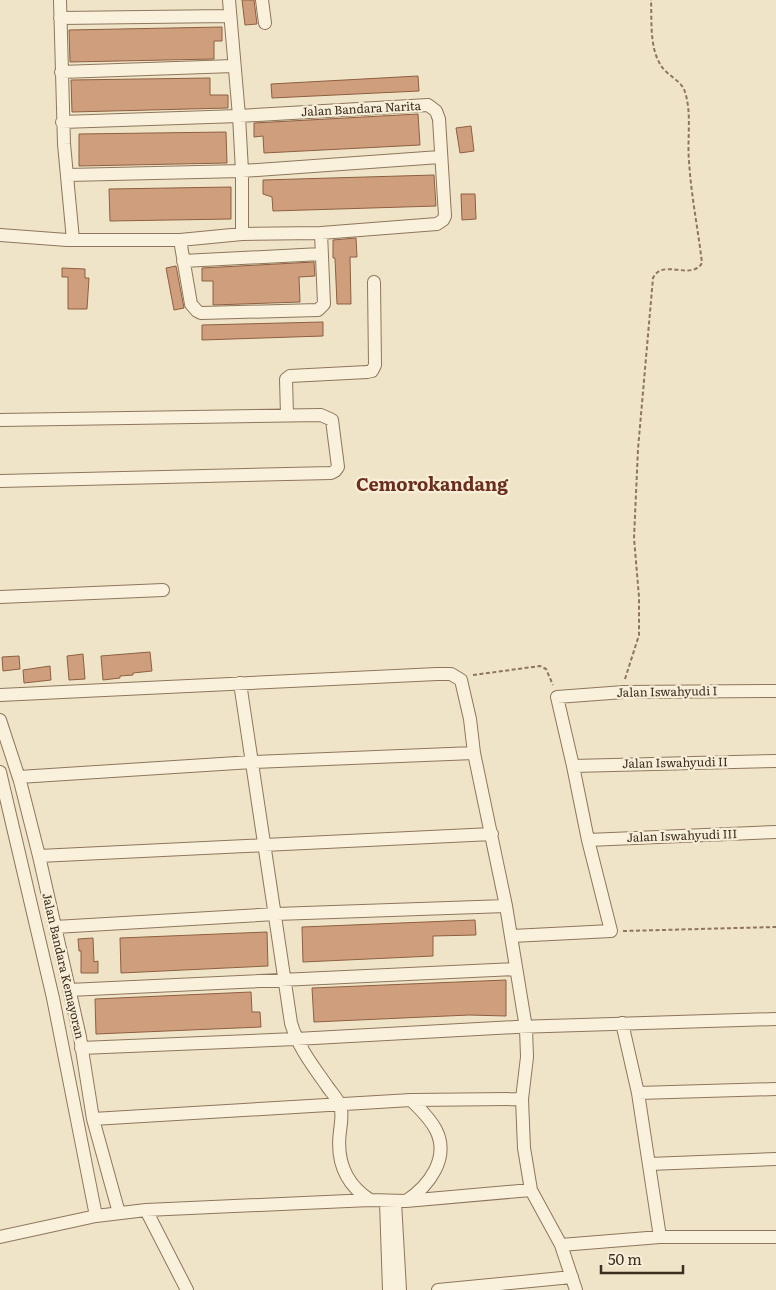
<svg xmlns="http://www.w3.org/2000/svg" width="776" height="1290" viewBox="0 0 776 1290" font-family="Literata,serif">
  <rect width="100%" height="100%" fill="#f0e4c8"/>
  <path fill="#cf9f7d" stroke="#8d5f41" d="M242,0H254L257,24L245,25Z
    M222,27V41H214V59L70,62L69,30Z
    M418,76L419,91L272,98L271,84Z
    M210,78V95H228V108L72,112L71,80Z
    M418,114L420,145L264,153L263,136L254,137V123Z
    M471,126L474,151L460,153L456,128Z
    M226,132L227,163L79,166V134Z
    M434,175L436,206L273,211L272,197L263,194V180Z
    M231,187V219L110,221L109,189Z
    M461,194H475L476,219L462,220Z
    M356,238L357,257H350L351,304H337L335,258H333V240Z
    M314,262L315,276L299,277L300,302L213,305V281H202V268Z
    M176,266L184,308L174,310L166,268Z
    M62,268L85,269V278H89L87,309H68V277H62Z
    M323,322V336L202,340V325Z
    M150,652L152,671L133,673V675L120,676V678L103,680L101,656Z
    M83,654L85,679L69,680L67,656Z
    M19,656L20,669L3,671L2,657Z
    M50,666L51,680L24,683L23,670Z
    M475,920L476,935L433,936V956L303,962L302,927Z
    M267,932L268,966L121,973L120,938Z
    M93,938L94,962L98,961V973H81V951H79L78,939Z
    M506,980V1016L469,1015L314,1022L312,988Z
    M251,992L252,1012H260L261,1027L96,1034L95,999Z"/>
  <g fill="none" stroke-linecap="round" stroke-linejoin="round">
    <g stroke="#8d765c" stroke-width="14">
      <path id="street" d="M60,0L64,144L73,240
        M262,0L265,23
        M60,18L229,16
        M61,72L234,66
        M62,122L239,116L229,0
        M68,175L242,171L440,157
        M0,235L67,240H180L242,234L321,233L437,224L443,220L445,216L439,119L436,111L428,105L239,116L242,171V234
        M180,240L191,304L197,311L201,313L318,310L324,304L321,233
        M183,261L321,254
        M287,415L286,379L290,376L367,372L372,371L375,365L374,282
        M0,420L321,415L332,420L338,467L335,471L331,473L0,481
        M0,597L163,590
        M240,683L291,1023C298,1047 313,1066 327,1086C331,1092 337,1098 340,1105C343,1113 341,1123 340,1131C336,1161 345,1184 370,1200
        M0,695L437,674H451L461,680L470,719L474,753L506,906L526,1028L527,1057L522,1099
        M0,720L20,781L39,856L80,1037L93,1119L119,1213
        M573,766L776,761
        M0,772L53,998L96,1216
        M19,777L252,762L474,753
        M588,840L776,832
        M39,856L492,834
        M55,927L276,914L506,906
        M512,936L611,931L588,840L573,766L557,697L624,692L776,691
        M69,990L516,969
        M622,1023L638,1093L660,1237
        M81,1048L296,1039L516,1027L776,1019
        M638,1093L776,1089
        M93,1119L411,1100L522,1099L524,1148L531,1190L561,1245L576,1290
        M649,1164L776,1159
        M406,1201C429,1186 450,1158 436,1130C430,1118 420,1109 411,1100
        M386,1202L389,1290
        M395,1202L400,1290
        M146,1210L187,1290
        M0,1237L96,1216L146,1210L370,1200L406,1201L531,1190
        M561,1245L660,1237H776
        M438,1290L572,1277"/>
    </g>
    <path stroke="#8d765c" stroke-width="2" stroke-dasharray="4 2.5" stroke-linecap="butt" d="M473,675L540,666L546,669L553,685
      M625,679L639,635V597L634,538L638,449L653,278C662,258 692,281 702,263C698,229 691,195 689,161C687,138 692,114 685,92C682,81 668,76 662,67C649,49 652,21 651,0
      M623,931L776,927"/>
    <use href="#street" stroke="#faf1dc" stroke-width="12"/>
  </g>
  <g text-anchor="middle" stroke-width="4.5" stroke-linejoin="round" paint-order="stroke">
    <g font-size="12" fill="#3d2e20" stroke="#f7eed8">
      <text transform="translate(361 109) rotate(-3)" y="4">Jalan Bandara Narita</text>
      <text transform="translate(667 692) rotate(-1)" y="4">Jalan Iswahyudi I</text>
      <text transform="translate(675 763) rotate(-1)" y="4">Jalan Iswahyudi II</text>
      <text transform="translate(682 836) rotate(-2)" y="4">Jalan Iswahyudi III</text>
      <text transform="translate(63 966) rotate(77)" y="4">Jalan Bandara Kemayoran</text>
    </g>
    <g font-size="18" font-weight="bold" fill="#6b2e1e" stroke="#f7eed8">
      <text x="432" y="491">Cemorokandang</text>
    </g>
  </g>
  <path d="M601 1265v8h82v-8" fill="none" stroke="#3d2e20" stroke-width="2.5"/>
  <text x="608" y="1265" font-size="15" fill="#3d2e20" stroke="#f7eed8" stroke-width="4" paint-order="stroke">50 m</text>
</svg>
